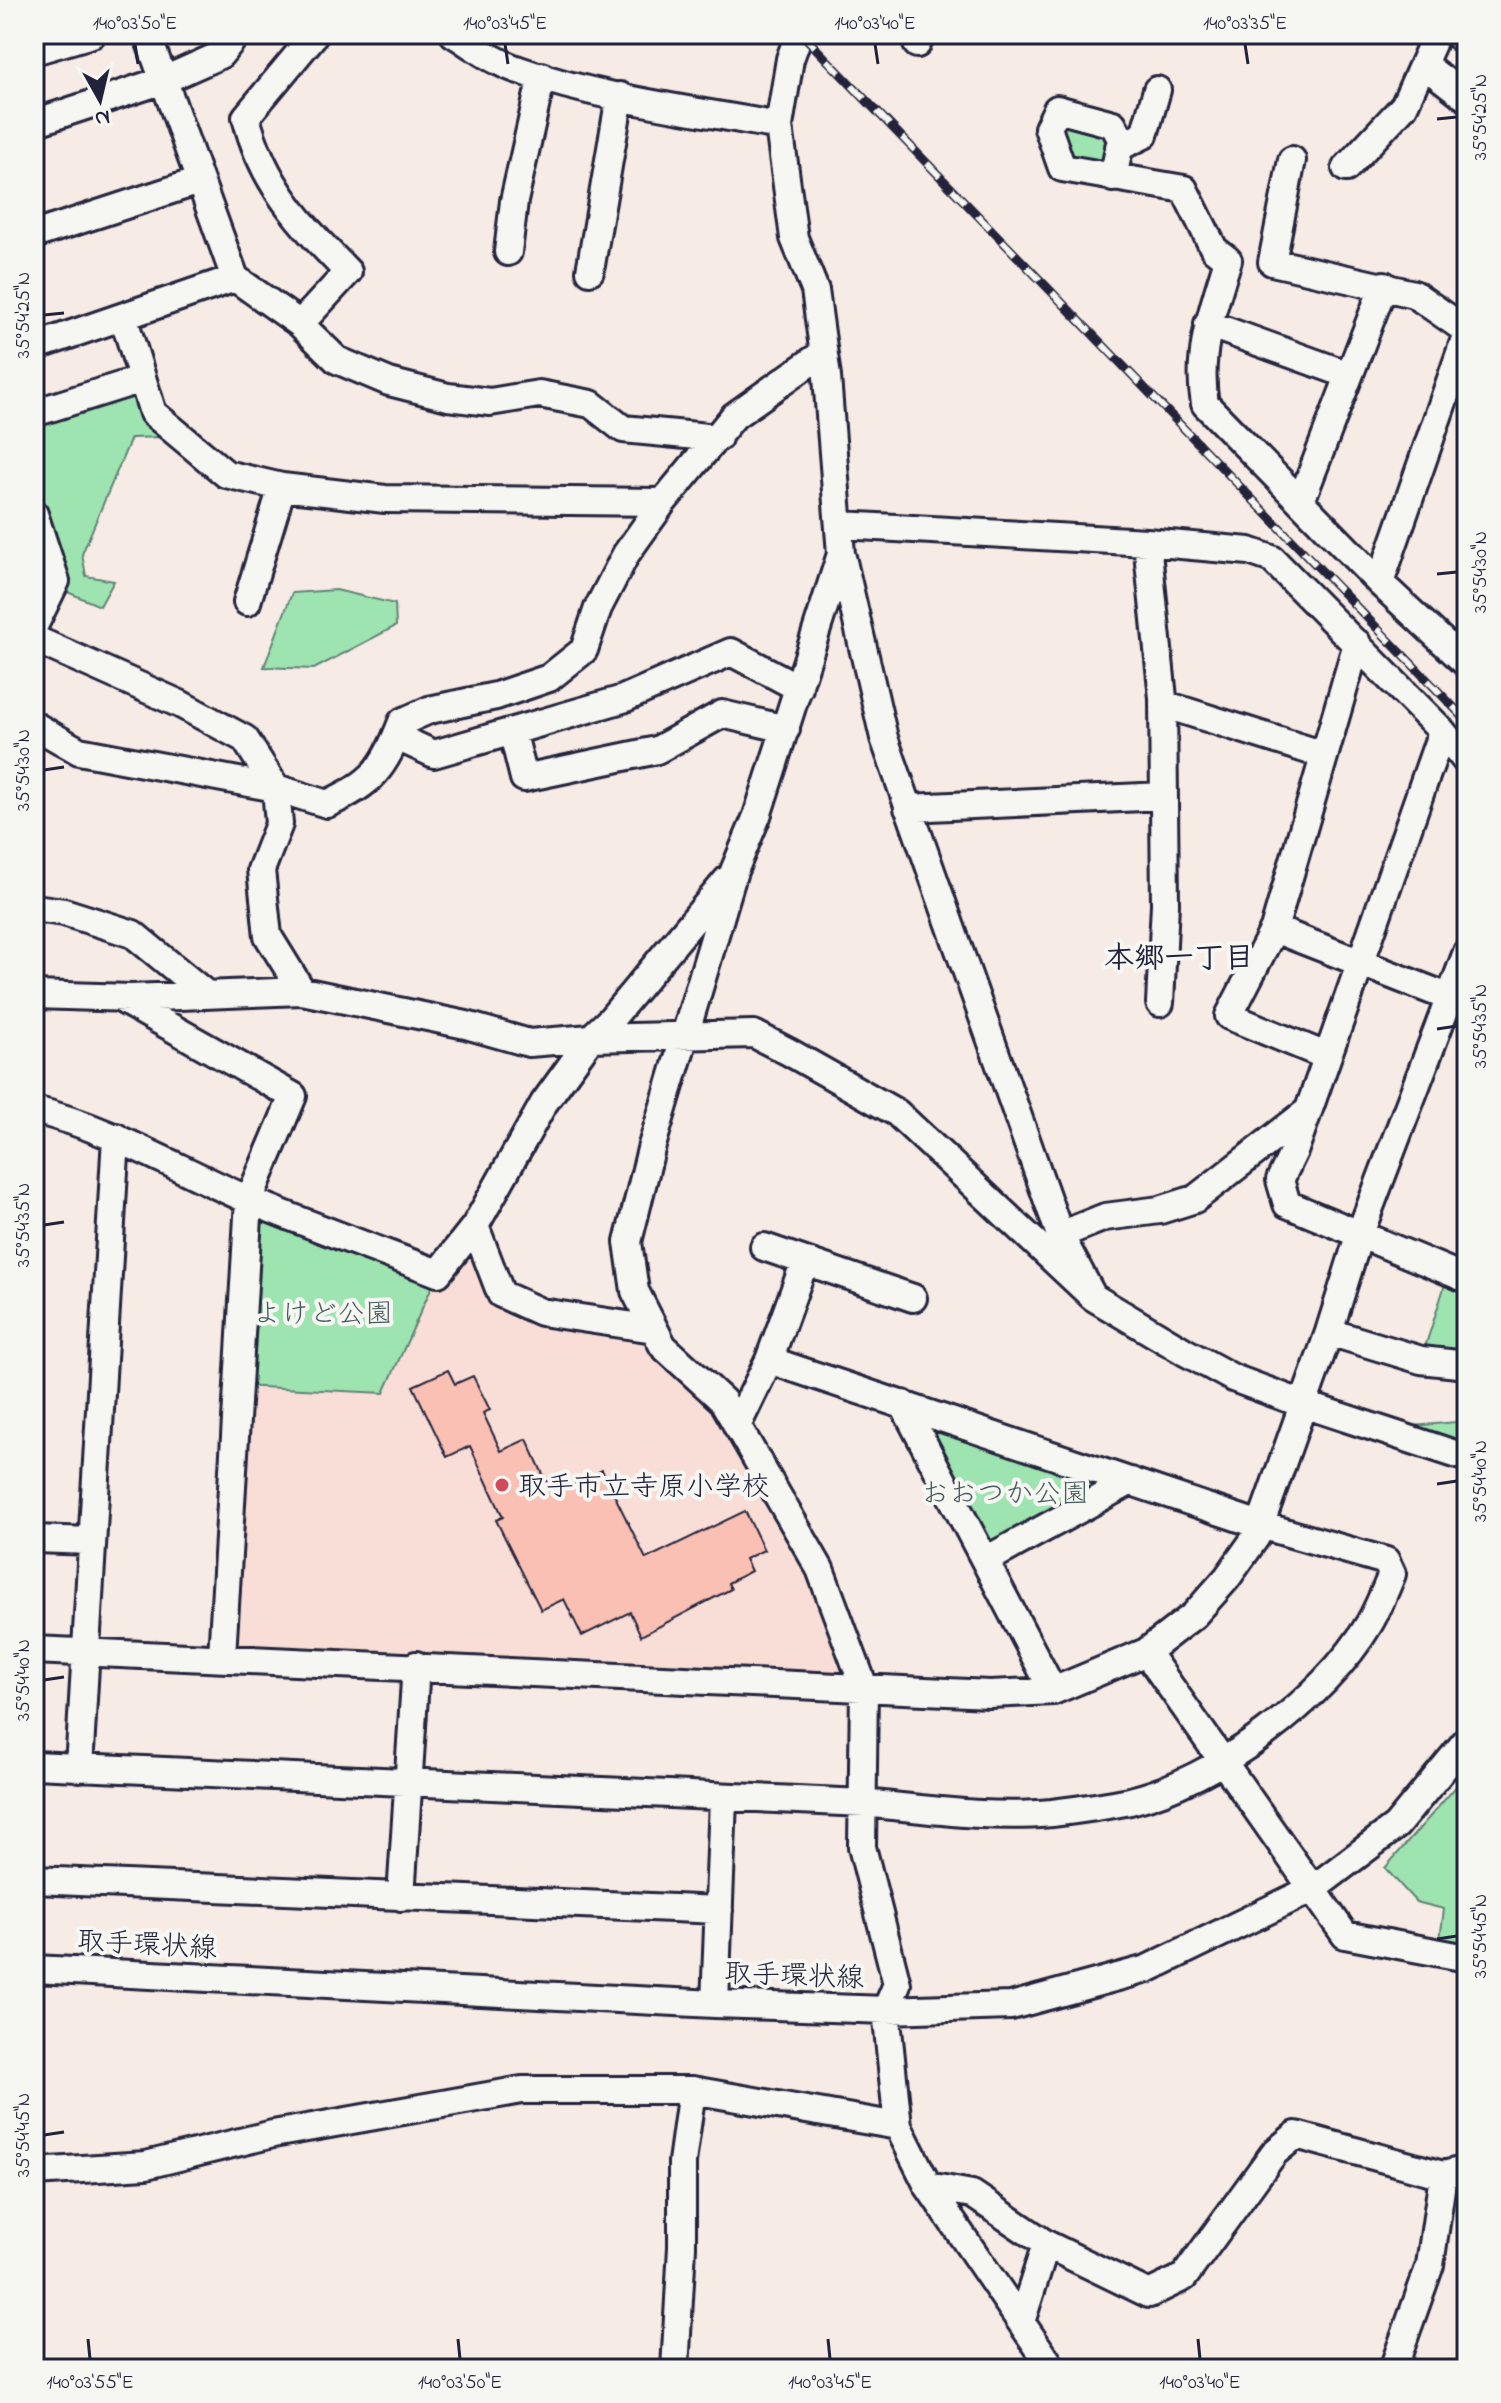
<svg xmlns="http://www.w3.org/2000/svg" width="1501" height="2403" viewBox="0 0 1501 2403" font-family="'Indie Flower','Klee One',sans-serif">
  <rect width="100%" height="100%" fill="#f7ebe6"/>
  <filter id="ink" filterUnits="userSpaceOnUse"><feTurbulence type="fractalNoise" baseFrequency=".0125" numOctaves="2"/><feDisplacementMap in="SourceGraphic" scale="16" xChannelSelector="R" yChannelSelector="G"/><feConvolveMatrix kernelMatrix="1 2 1 2 8 2 1 2 1" color-interpolation-filters="sRGB"/></filter>
  <g filter="url(#ink)">
    <path fill="#f8ded7" d="M475,1226L501,1294L654,1329L723,1401L864,1687L222,1656L238,1386L438,1273Z"/>
    <path fill="#9ee4b1" stroke="#608376" stroke-width="2" d="M1065,121L1108,134L1109,161L1100,167L1069,161L1058,130Z
      M139,392L198,436L131,438L82,554L86,576L114,581L100,606L65,591L34,488V422Z
      M336,590L395,604L396,626L314,669L264,667L292,593Z
      M249,1200L438,1273L384,1393L238,1386Z
      M1449,1272L1467,1279V1365L1421,1360Z
      M903,1404L1131,1481L986,1560Z
      M1467,1421V1458L1379,1429Z
      M1467,1774V1949L1439,1947L1444,1909L1416,1902L1385,1868Z"/>
    <path fill="#fbc0b4" stroke="#22223b" stroke-width="2" d="M448,1370L455,1384L473,1376L490,1410L483,1413L501,1451L527,1439L551,1492L555,1494L602,1470L646,1559L745,1511L764,1550L745,1559L751,1571L728,1583L731,1589L641,1636L630,1612L582,1636L564,1599L541,1610L496,1520L503,1517L470,1446L447,1457L413,1386Z"/>
    <g fill="none" stroke-linecap="round" stroke-linejoin="round">
      <g stroke="#22223b" stroke-width="32">
        <path id="minor" d="M147,34L235,278L300,324L337,360L389,382L448,397L490,402L539,394L591,404L623,429L718,438
          M454,34C475,47 494,62 519,70C601,99 693,110 779,126
          M1456,34L1467,44
          M917,44L922,34
          M34,51L92,34
          M1423,64L1467,98
          M34,123L164,80L220,55L237,34
          M1119,147L1144,135L1157,90
          M1292,160L1272,262L1414,294L1467,331
          M1346,168L1404,106L1432,44L1430,34
          M1113,178L1121,139L1113,124L1057,109L1048,128L1062,168L1184,189L1214,249L1228,260C1213,308 1196,354 1205,404L1380,583L1467,664
          M34,235L199,181
          M508,252L514,201L542,76
          M590,271L620,96
          M124,319L153,413L226,474L282,487L385,499L663,502
          M300,324L348,272C301,224 263,185 246,117L315,34
          M1208,324L1349,375
          M34,347L235,278
          M34,413L142,379
          M1301,501L1384,285
          M34,514L56,581L34,626
          M841,525L1147,542L1249,551L1272,559L1442,731L1467,762
          M1147,542L1163,698L1165,904L1160,1003
          M842,557L884,738L1060,1235L1093,1297L1187,1353L1233,1378L1303,1404L1467,1458
          M1380,583L1467,333
          M247,602L282,487
          M34,639L180,704L245,739L276,788L327,804C373,783 384,769 402,722L429,710L496,696L549,678L584,650L598,608L626,554L663,502L734,416L823,353
          M1357,643L1274,929L1466,1004
          M1163,704L1324,755
          M34,725L79,751L276,788L279,824L261,870L268,936L302,991
          M1442,731L1295,1149L1280,1180L1287,1204L1467,1279
          M513,734L524,778L657,750L722,714L786,729
          M397,737L434,754L623,699L731,652L799,688
          M908,808L1164,796
          M34,908L64,912L133,934L206,994
          M1274,929L1229,1016L1326,1056
          M34,995L131,998L302,991L466,1025L529,1043L591,1038L611,1019L727,880
          M121,999L293,1096L249,1200L222,1656
          M34,1110C110,1128 177,1169 249,1200C311,1226 375,1249 438,1273L475,1226L544,1103L591,1038L754,1034L789,1052L897,1113L1093,1297
          M475,1226L501,1294L541,1312L654,1329
          M1060,1235L1105,1217L1160,1210L1195,1199L1308,1111
          M764,1247L913,1298
          M1329,1332L1421,1360L1467,1365
          M903,1404L1053,1691
          M737,1426L769,1360L804,1264
          M34,1539L92,1541
          M986,1560L1131,1481
          M34,1650L990,1694L1053,1691L1146,1652L1194,1615L1227,1578L1256,1537L1329,1332L1359,1236L1467,952
          M1146,1652L1345,1935L1467,1958
          M34,1765L864,1803C925,1809 990,1819 1052,1813C1077,1810 1105,1806 1130,1801C1215,1781 1325,1699 1369,1624C1378,1609 1385,1591 1392,1574L1386,1561L1260,1525L769,1360
          M79,1768L116,1137
          M34,1880L719,1910L718,1913
          M401,1897L416,1665
          M34,1969L715,2004L886,2010L1011,2006L1147,1969L1314,1888L1396,1826L1467,1740
          M715,2004L723,1799
          M898,2126L928,2186L1053,2369
          M34,2172L146,2165L273,2134L522,2090H692L898,2126L886,2010L897,1984L862,1847L864,1687L820,1569L723,1401L663,1346L635,1291L628,1242L651,1149L734,871L757,816L841,554L827,377L815,290L794,238L779,126L790,59L799,34
          M928,2186L972,2194L1046,2244L1149,2294L1184,2277L1274,2153L1296,2135L1443,2175L1467,2169
          M1021,2322L1046,2244
          M675,2369L682,2247V2162L692,2090
          M1393,2369L1430,2265L1443,2175"/>
      </g>
      <use href="#minor" stroke="#f6f6f2" stroke-width="26"/>
      <g stroke="#22223b" stroke-width="9">
        <path id="rail" d="M802,34L1467,721"/>
      </g>
      <use href="#rail" stroke="#f6f6f2" stroke-width="6" stroke-dasharray="18" stroke-linecap="butt"/>
    </g>
  </g>
  <path fill="none" stroke="#22223b" stroke-width="3" d="M135,44L138,64M505,44L508,64M875,44L878,64M1245,44L1248,64M1437,119L1457,117M44,315L64,313M1437,574L1457,572M44,770L64,767M1437,1029L1457,1026M44,1225L64,1222M1437,1484L1457,1481M44,1680L64,1677M1437,1939L1457,1936M44,2135L64,2132M88,2339L90,2359M458,2339L460,2359M828,2339L830,2359M1198,2339L1200,2359"/>
  <circle fill="#d1495b" stroke="#f6f6f2" stroke-width="3" cx="502" cy="1485" r="8"/>
  <g text-anchor="middle" stroke-width="8" stroke-linejoin="round" paint-order="stroke">
    <g font-size="28" fill="#475c5e" stroke="#f6f6f2">
      <text x="323" y="1322">よけど公園</text>
      <text x="1005" y="1502">おおつか公園</text>
    </g>
    <g font-size="28" fill="#22223b" stroke="#f6f6f2" text-anchor="start">
      <text x="518" y="1495">取手市立寺原小学校</text>
    </g>
    <g font-size="28" fill="#22223b" stroke="#f6f6f2">
      <text transform="translate(147 1943) rotate(3)" y="10">取手環状線</text>
      <text transform="translate(794 1974) rotate(2)" y="10">取手環状線</text>
    </g>
    <g font-size="30" font-weight="bold" fill="#22223b" stroke="#f6f6f2">
      <text x="1179" y="967">本郷一丁目</text>
    </g>
  </g>
  <rect width="1501" height="2403" fill="none" stroke="#f6f6f2" stroke-width="88"/>
  <g transform="translate(100 100) rotate(172)" stroke="#f6f6f2" stroke-width="6" paint-order="stroke">
  <path d="M0-6L14 30L0 20L-14 30Z" fill="#22223b"/>
  <text y="-12" font-size="22" font-weight="bold" text-anchor="middle" fill="#22223b">N</text>
  </g>
  <rect x="44" y="44" width="1413" height="2315" fill="none" stroke="#22223b" stroke-width="3"/>
  <g font-size="20" text-anchor="middle" fill="#22223b">
    <text x="135" y="29">140°03'50"E</text>
    <text x="505" y="29">140°03'45"E</text>
    <text x="875" y="29">140°03'40"E</text>
    <text x="1245" y="29">140°03'35"E</text>
    <text transform="translate(1479 117) rotate(-90)" y="7">35°54'25"N</text>
    <text transform="translate(22 315) rotate(-90)" y="7">35°54'25"N</text>
    <text transform="translate(1479 572) rotate(-90)" y="7">35°54'30"N</text>
    <text transform="translate(22 770) rotate(-90)" y="7">35°54'30"N</text>
    <text transform="translate(1479 1026) rotate(-90)" y="7">35°54'35"N</text>
    <text transform="translate(22 1225) rotate(-90)" y="7">35°54'35"N</text>
    <text transform="translate(1479 1481) rotate(-90)" y="7">35°54'40"N</text>
    <text transform="translate(22 1680) rotate(-90)" y="7">35°54'40"N</text>
    <text transform="translate(1479 1936) rotate(-90)" y="7">35°54'45"N</text>
    <text transform="translate(22 2135) rotate(-90)" y="7">35°54'45"N</text>
    <text x="90" y="2388">140°03'55"E</text>
    <text x="460" y="2388">140°03'50"E</text>
    <text x="830" y="2388">140°03'45"E</text>
    <text x="1200" y="2388">140°03'40"E</text>
  </g>
</svg>
